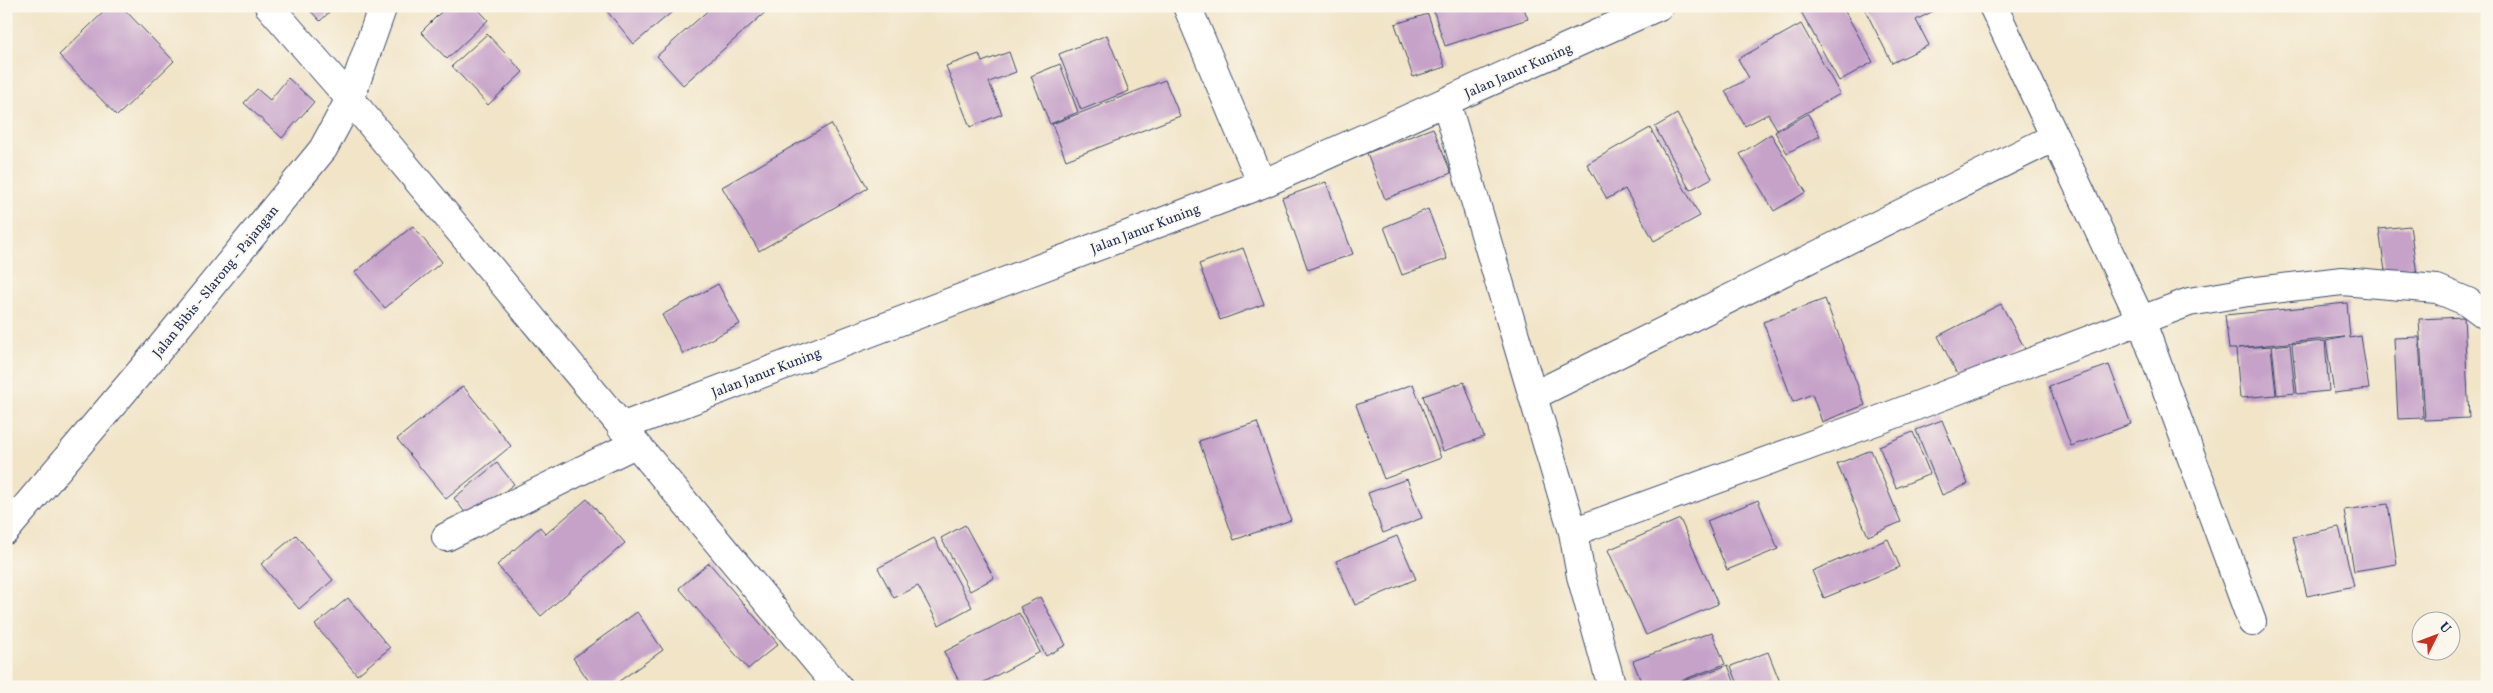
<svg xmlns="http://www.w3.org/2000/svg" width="2493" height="693" viewBox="0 0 2493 693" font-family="Vollkorn,serif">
  <rect width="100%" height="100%" fill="#fbf7ec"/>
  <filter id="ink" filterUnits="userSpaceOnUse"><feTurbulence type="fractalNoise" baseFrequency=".02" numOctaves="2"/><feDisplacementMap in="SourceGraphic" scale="10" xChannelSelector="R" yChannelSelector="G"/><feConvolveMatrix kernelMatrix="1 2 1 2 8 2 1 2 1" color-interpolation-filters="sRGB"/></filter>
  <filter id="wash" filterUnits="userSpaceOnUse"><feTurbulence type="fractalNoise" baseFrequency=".0096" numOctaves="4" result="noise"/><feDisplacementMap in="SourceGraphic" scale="20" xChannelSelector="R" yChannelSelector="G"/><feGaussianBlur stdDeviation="1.12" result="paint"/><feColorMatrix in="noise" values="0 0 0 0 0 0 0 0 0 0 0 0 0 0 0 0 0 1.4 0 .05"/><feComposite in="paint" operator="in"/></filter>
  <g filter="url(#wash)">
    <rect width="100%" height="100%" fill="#f1e4c7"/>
    <g id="blocks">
      <path fill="#c6a2c9" d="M110,6H121L174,61L117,116L59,55Z
        M306,6H336L320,21Z
        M447,6H475L488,20L447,59L421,32Z
        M610,6H679L634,44L606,10Z
        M713,6H766L769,9L683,85L657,56Z
        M1432,6H1523L1528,19L1445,46Z
        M1798,6H1842L1873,62L1839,81Z
        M1863,6H1936L1937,9L1916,20L1929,45L1892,63Z
        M1428,14L1445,67L1413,77L1395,24Z
        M1801,24L1840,94L1777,129L1768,114L1745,126L1725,91L1749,78L1738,59Z
        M487,34L523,72L488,105L452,66Z
        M1107,35L1129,91L1081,110L1059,54Z
        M1009,52L1016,72L989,82L1002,114L970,127L946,66L979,54L982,62Z
        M1060,64L1078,112L1050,124L1031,76Z
        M288,78L314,102L282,138L244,103L257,89L270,100Z
        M1165,80L1180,116L1066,160L1052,124Z
        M1677,114L1712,178L1690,190L1655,127Z
        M1808,114L1820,136L1787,153L1775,132Z
        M831,124L868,188L759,251L722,187Z
        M1433,128L1451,173L1385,199L1367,153Z
        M1650,128L1700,216L1654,241L1625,189L1607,199L1587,164Z
        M1771,134L1806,192L1774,211L1740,154Z
        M1326,182L1353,254L1308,270L1282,198Z
        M1428,209L1447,259L1402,275L1384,227Z
        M413,226L442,262L385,308L355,272Z
        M2410,226L2417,274L2386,278L2379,229Z
        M1243,248L1264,304L1220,320L1199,264Z
        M718,284L740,324L683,354L662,315Z
        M1825,299L1865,405L1822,422L1812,394L1793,402L1763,322Z
        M2347,303L2350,338L2361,336L2369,389L2334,393L2326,341L2345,337L2238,348L2271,346L2276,395L2240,398L2236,349H2229L2225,315Z
        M2001,304L2025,349L1961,382L1938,336Z
        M2464,317L2469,418L2425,420L2419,319Z
        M2419,337L2423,418L2398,419L2394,338Z
        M2325,341L2329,391L2297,394L2292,344Z
        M2290,344L2295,393L2277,395L2272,346Z
        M2109,365L2131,424L2071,446L2049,386Z
        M1464,382L1484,437L1443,451L1423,396Z
        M1413,384L1441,458L1384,479L1356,405Z
        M463,386L511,446L446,499L397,439Z
        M1942,420L1968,484L1942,495L1916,430Z
        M1257,422L1291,520L1234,540L1199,441Z
        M1913,432L1930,474L1896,488L1879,446Z
        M1871,450L1901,522L1868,536L1837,464Z
        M497,463L514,484L470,519L454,498Z
        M1407,479L1422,518L1383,533L1368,493Z
        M587,499L625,543L541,616L497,565L540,527L546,534Z
        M1758,500L1778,549L1727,570L1707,521Z
        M2388,504L2397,564L2354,571L2344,510Z
        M1680,519L1718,604L1646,635L1608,550Z
        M965,525L994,578L970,591L941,538Z
        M2339,527L2354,586L2307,596L2293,537Z
        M296,535L333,580L299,609L261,564Z
        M1397,536L1416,579L1355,605L1336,561Z
        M934,538L972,607L939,625L918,586L894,598L878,568Z
        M1888,539L1900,567L1824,598L1812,571Z
        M709,563L778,644L748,669L679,588Z
        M1040,597L1066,645L1046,656L1020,607Z
        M348,598L390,648L357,675L315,625Z
        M637,612L663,650L611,687H593L573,658Z
        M1019,613L1040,652L975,687H962L944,652Z
        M1712,632L1725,664L1664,687H1643L1633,661Z
        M1768,652L1782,687H1739L1731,666Z
        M1728,665L1736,687H1673L1672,685Z"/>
    </g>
  </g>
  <g filter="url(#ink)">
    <use href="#blocks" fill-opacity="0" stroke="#3b4a6e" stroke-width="1"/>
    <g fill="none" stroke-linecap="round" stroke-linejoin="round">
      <g stroke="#3b4a6e" stroke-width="30">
        <path id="street" d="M269,6L350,99L838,687
          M1187,6L1262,184
          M1993,6L2141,320L2252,622
          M1446,102L1573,532
          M1533,396L2055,137
          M621,427L1262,184L1659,6
          M446,537L635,444
          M1612,687L1581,576L1573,532L1887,417L2189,302L2248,292L2342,281L2437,289L2468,302L2487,316"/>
      </g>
      <g stroke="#3b4a6e" stroke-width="30">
        <path id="secondary" d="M6,530L152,358L323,149L350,99L383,6"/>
      </g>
      <use href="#street" stroke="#fff" stroke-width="28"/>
      <use href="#secondary" stroke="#fff" stroke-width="28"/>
    </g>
  </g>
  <g text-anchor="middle" stroke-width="4" stroke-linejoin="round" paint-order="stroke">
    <g font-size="14" fill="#1b2f5e" stroke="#fbf7ec">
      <text transform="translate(1518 70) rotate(-24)" y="5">Jalan Janur Kuning</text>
      <text transform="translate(1145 228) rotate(-21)" y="5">Jalan Janur Kuning</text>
      <text transform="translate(215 281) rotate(-51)" y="5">Jalan Bibis - Slarong - Pajangan</text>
      <text transform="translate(766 372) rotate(-21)" y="5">Jalan Janur Kuning</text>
    </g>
  </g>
  <rect width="2493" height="693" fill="none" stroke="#fbf7ec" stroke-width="25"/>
  <g transform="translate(2436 636) rotate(48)"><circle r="24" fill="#fbf7ec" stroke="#a1a7b3"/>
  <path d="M0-4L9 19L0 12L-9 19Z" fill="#c8321e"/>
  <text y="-8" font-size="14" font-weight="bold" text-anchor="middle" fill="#1b2f5e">U</text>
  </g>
</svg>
